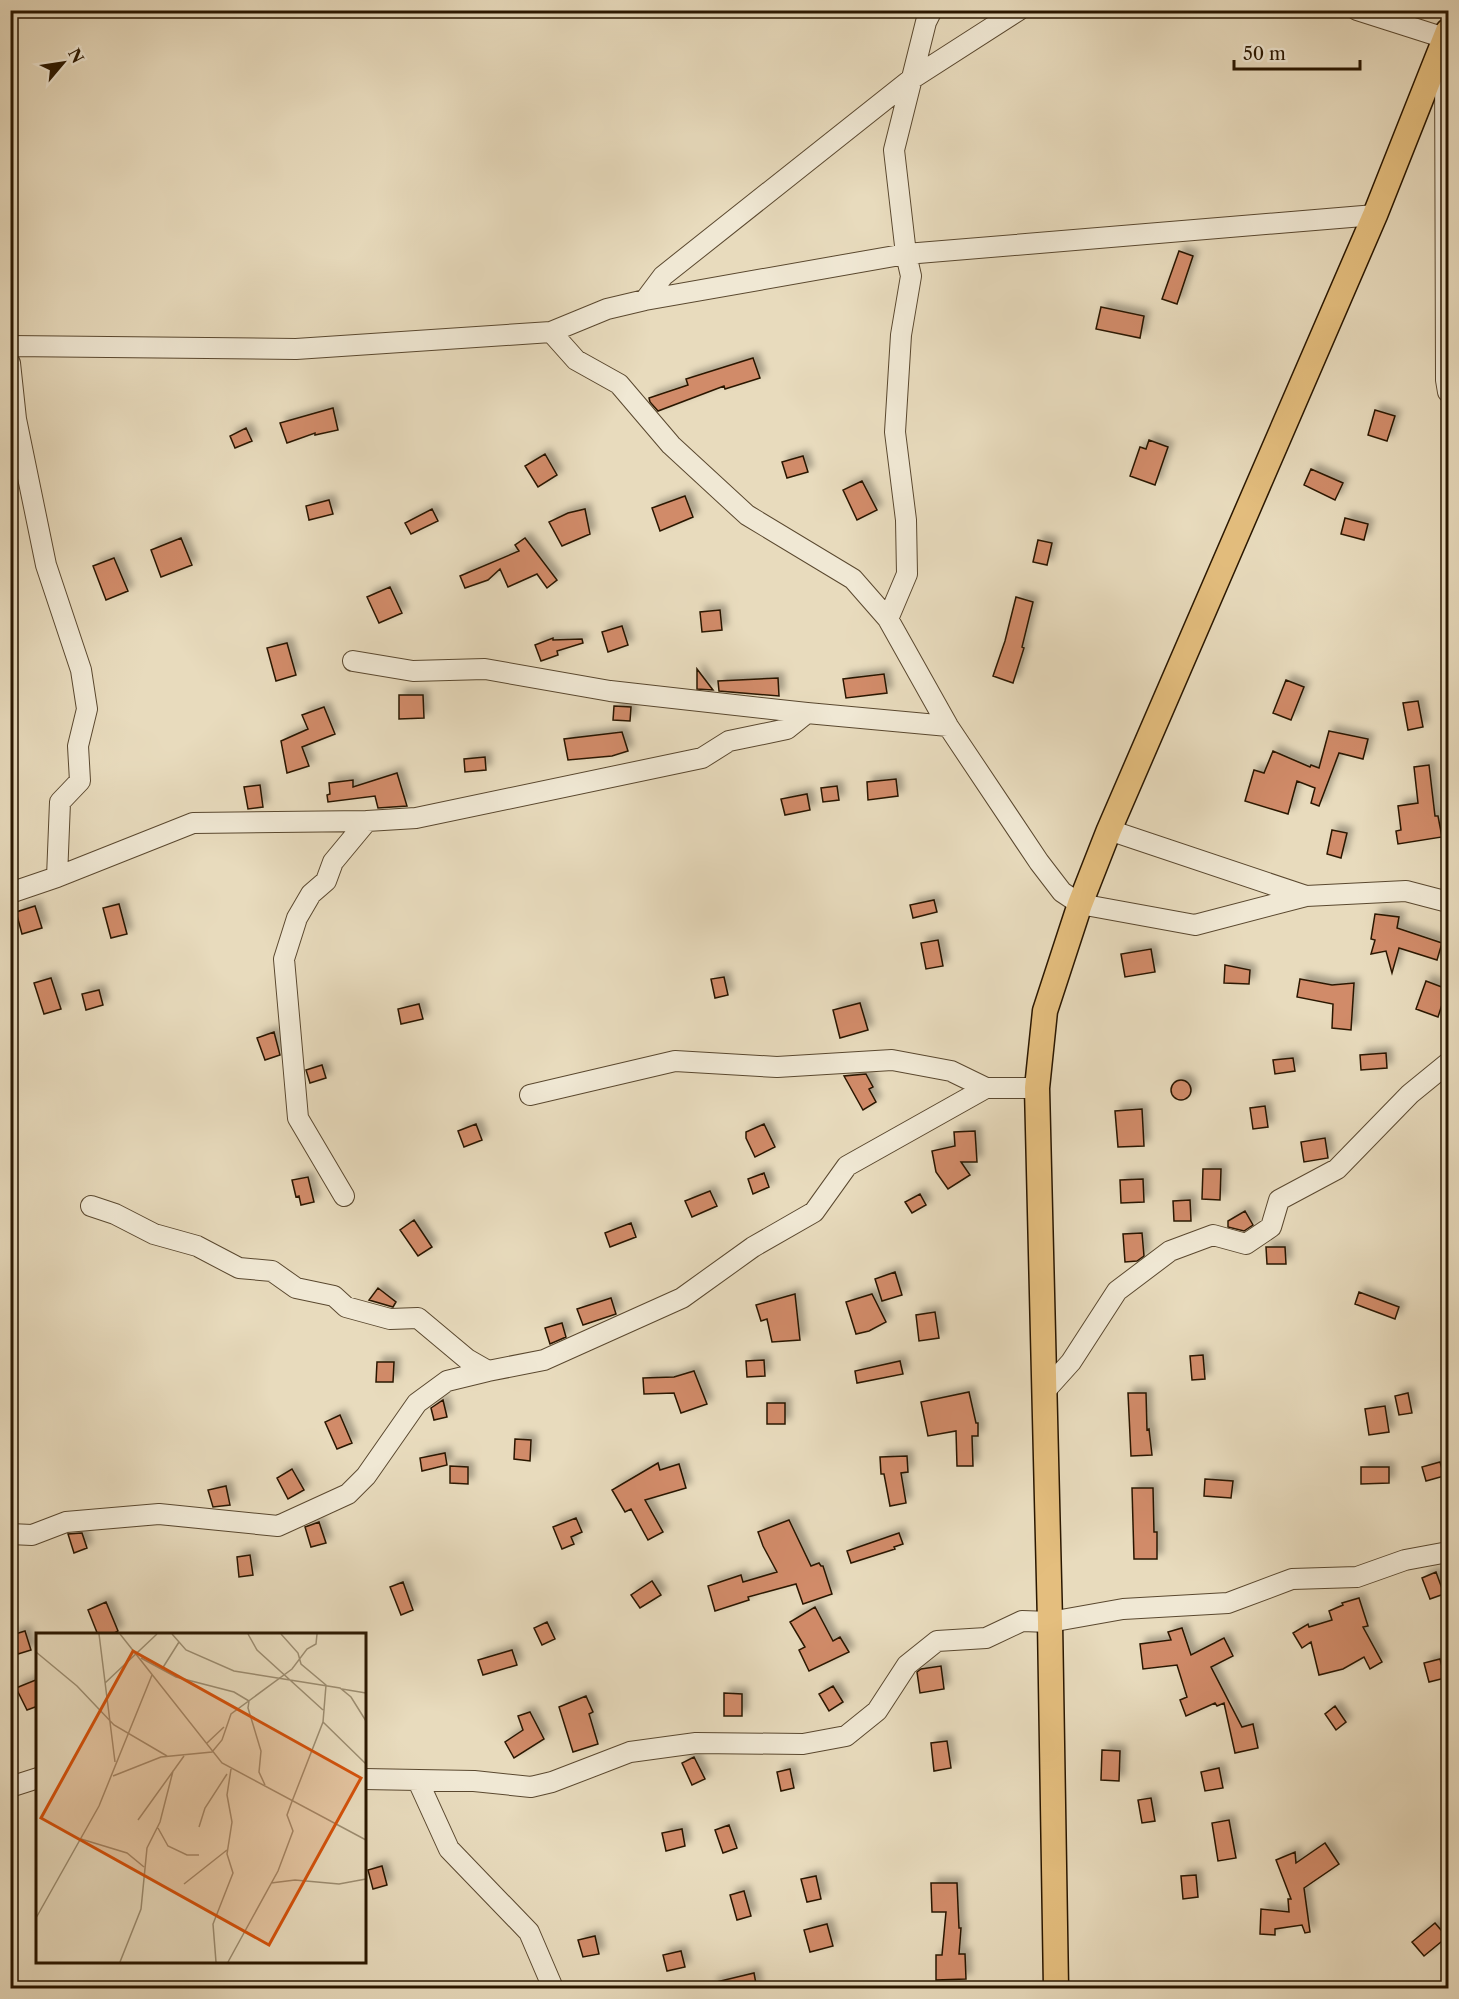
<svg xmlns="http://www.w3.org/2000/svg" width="1459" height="1999" viewBox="0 0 1459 1999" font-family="'Libre Caslon Text',serif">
  <defs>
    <filter id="shadow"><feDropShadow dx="5.5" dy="-5.5" stdDeviation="3" flood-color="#0004"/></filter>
  </defs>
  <rect width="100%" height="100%" fill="#e8dbbd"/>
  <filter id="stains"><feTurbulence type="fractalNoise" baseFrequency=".00333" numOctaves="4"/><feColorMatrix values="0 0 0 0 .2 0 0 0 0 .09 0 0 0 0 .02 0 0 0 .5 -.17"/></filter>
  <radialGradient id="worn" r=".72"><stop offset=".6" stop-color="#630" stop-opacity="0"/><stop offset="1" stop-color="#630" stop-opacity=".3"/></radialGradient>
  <path fill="#d18b69" stroke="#2a1700" stroke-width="1.5" filter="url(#shadow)" d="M1179,251L1193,256L1177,304L1162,299Z
    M1101,307L1144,316L1140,338L1096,329Z
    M753,358L760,378L725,389L724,386L658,411L650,402L649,398L688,385L686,379Z
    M333,408L338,430L315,435V433L287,443L280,423Z
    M1375,410L1395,416L1387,441L1368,435Z
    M246,428L252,441L235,448L230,436Z
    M1149,440L1168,447L1155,485L1130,476L1140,447L1146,449Z
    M545,454L557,475L538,487L525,466Z
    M803,456L808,472L787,478L782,462Z
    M1311,469L1343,483L1335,500L1304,485Z
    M862,481L877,510L857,520L843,490Z
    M685,496L693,517L660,531L652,508Z
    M329,500L333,514L309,520L306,506Z
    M432,509L438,521L411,534L405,523Z
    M585,509L590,534L562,546L549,522L568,513Z
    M1345,518L1368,524L1364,540L1341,534Z
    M181,538L192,565L161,577L151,550Z
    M525,538L557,580L547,588L537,574L508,587L500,569L488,580L465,588L460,576L519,551L515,545Z
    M1038,540L1052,543L1047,565L1033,562Z
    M114,558L128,591L106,600L93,566Z
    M390,587L402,613L379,623L367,597Z
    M1016,597L1033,602L1022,647L1024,648L1013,683L993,676L1005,641Z
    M720,610L722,630L702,632L700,612Z
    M622,626L628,645L608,652L602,632Z
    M553,638V640L582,639L583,643L557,651L558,655L541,661L535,645Z
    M287,643L296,675L276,681L267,648Z
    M697,669L713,690L697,689Z
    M884,674L887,693L846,698L843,679Z
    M778,678L779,696L719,691L718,681Z
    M1286,680L1304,687L1291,720L1273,713Z
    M399,695H423L424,718L399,719Z
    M1418,701L1423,727L1408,730L1403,703Z
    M614,706L631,707L630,721L613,720Z
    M324,707L335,734L302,747L309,766L287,773L281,741L308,729L302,715Z
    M1329,731L1368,739L1363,759L1339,753L1319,806L1311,803L1315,788L1297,781L1288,814L1245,801L1254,770L1264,773L1273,751L1310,767L1311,765L1319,768Z
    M622,732L628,751L612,756L568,760L564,739Z
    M485,757L486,770L465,772L464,759Z
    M1429,765L1435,816H1438L1442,837L1398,844L1396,831L1401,830L1398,806L1418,803L1414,767Z
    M397,773L407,806L378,808L375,796L328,802L327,795L330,794L329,783L353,780V787Z
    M896,779L898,796L868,800L867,782Z
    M260,785L263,807L248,809L244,787Z
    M837,786L839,800L823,802L821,788Z
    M807,794L810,810L785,815L781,799Z
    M1332,830L1347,833L1341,858L1327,854Z
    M934,900L937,912L913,918L910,905Z
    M119,904L127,934L111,938L103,908Z
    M35,906L42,928L22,934L16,912Z
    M1375,914L1399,917L1397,928L1442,943L1437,960L1399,948L1392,973L1386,951L1371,954L1375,940L1371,939Z
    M938,940L943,966L926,969L921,943Z
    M1151,949L1155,972L1125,977L1121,954Z
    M1225,965L1250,970L1249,984L1224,983Z
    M724,977L728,995L715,998L711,979Z
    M51,978L61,1009L44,1014L34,983Z
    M1300,979L1332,985L1354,983L1351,1030L1332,1028L1333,1004L1297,997Z
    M1426,981L1447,989L1438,1017L1416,1009Z
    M99,990L103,1005L86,1010L82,994Z
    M860,1003L868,1030L840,1038L833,1010Z
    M419,1004L423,1019L401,1024L398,1009Z
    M274,1032L280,1055L265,1060L257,1038Z
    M1386,1053L1387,1068L1361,1070L1360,1055Z
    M1293,1058L1295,1071L1275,1074L1273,1060Z
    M322,1065L326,1078L310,1083L306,1070Z
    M866,1074L873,1087L869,1089L876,1102L863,1110L844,1076Z
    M1171 1090a10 10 0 1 1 20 0a10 10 0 1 1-20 0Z
    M1265,1106L1268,1127L1253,1129L1250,1108Z
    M1142,1109L1144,1146L1118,1147L1115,1111Z
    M476,1124L482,1140L464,1147L458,1131Z
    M764,1124L775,1147L755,1157L746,1138V1132Z
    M975,1131L977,1162H961L970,1175L948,1189L936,1172L932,1151L955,1146L954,1132Z
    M1325,1138L1328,1158L1304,1162L1301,1142Z
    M1203,1169H1221L1220,1200L1202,1199Z
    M764,1173L769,1187L753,1194L748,1179Z
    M308,1177L314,1202L301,1205L299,1196L296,1197L292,1180Z
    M1143,1179L1144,1202L1121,1203L1120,1180Z
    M710,1191L717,1206L692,1217L685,1201Z
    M920,1194L926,1205L912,1213L905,1202Z
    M1190,1200L1191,1221H1174L1173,1201Z
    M1245,1211L1253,1225L1244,1231L1228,1227V1221Z
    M414,1220L432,1247L418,1256L400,1230Z
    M631,1223L636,1237L610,1247L605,1233Z
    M1142,1233L1144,1256L1137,1261L1125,1262L1123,1234Z
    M1266,1247H1285L1286,1264H1267Z
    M895,1272L902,1295L882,1301L875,1279Z
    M378,1288L396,1302L393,1307L369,1300Z
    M1359,1292L1399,1307L1395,1319L1355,1304Z
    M795,1294L800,1340L772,1342L767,1319L761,1321L756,1305Z
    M872,1294L886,1322L869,1331L856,1334L846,1302Z
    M611,1298L616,1314L583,1325L577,1309Z
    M935,1312L939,1338L919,1341L916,1315Z
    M562,1323L566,1337L550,1344L545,1328Z
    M1203,1355L1205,1379L1192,1380L1190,1356Z
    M764,1360L765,1376L747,1377L746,1361Z
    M900,1361L903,1374L857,1383L855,1371Z
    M377,1362H394L393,1382H376Z
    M694,1371L707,1404L681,1413L674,1393L644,1394L643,1378L674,1377Z
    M969,1392L976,1423H978V1436H972L973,1466H957L956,1431L928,1436L921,1402Z
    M1128,1393H1146L1147,1430L1149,1429L1152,1455L1131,1456Z
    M1408,1393L1412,1413L1399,1415L1395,1396Z
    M443,1400L447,1417L434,1420L431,1408Z
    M767,1403H785V1424H767Z
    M1385,1406L1389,1432L1369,1435L1365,1409Z
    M340,1415L352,1443L337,1449L325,1422Z
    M515,1439L531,1440L530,1461L514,1459Z
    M445,1453L447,1465L422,1471L420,1458Z
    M907,1456L908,1472L901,1473L906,1503L890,1506L884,1474H881L880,1457Z
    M1440,1462L1444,1476L1426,1481L1422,1467Z
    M658,1463L660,1470L679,1464L686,1488L645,1500L663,1532L648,1540L631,1509L625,1512L612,1490Z
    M450,1466L468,1467V1484L450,1483Z
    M1361,1467H1389V1483L1361,1484Z
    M292,1469L304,1490L288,1499L277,1478Z
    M1205,1479L1233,1481L1231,1498L1204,1496Z
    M226,1486L230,1505L213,1507L208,1490Z
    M1132,1488H1153L1154,1532H1157V1559H1134Z
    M576,1518L582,1532L571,1537L574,1544L562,1549L553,1527Z
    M789,1520L811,1566L819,1563L821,1566H823L832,1594L803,1604L796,1584L748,1597L749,1600L715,1611L708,1586L741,1575L743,1582L777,1572L763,1546L758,1532Z
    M319,1522L326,1543L311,1547L305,1527Z
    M82,1533L87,1548L74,1553L68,1534Z
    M899,1533L903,1544L894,1547L895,1549L851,1563L847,1551Z
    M250,1555L253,1575L239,1577L237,1557Z
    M1436,1572L1444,1594L1430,1599L1422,1578Z
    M652,1581L661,1595L640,1608L631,1595Z
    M403,1582L413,1610L401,1615L390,1587Z
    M1359,1598L1368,1626L1363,1627L1382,1662L1370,1669L1364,1657L1343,1669L1319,1675L1311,1642L1302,1648L1293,1633L1308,1624L1309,1627L1332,1620L1329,1611L1343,1605L1342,1603Z
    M106,1602L118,1631L111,1635H98L88,1610Z
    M815,1607L833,1641L840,1637L849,1652L809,1671L799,1650L805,1647L790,1622Z
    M547,1622L555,1639L542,1645L534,1628Z
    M1182,1628L1191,1655L1224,1638L1233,1656L1211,1667L1242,1727L1253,1724L1258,1748L1235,1753L1224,1703L1217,1706L1215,1703L1186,1716L1180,1700L1187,1697L1177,1665L1143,1669L1140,1644L1171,1640L1168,1632Z
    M25,1631L31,1650L18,1654L12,1635Z
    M512,1650L517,1665L483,1675L478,1660Z
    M1440,1659L1445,1678L1429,1682L1424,1663Z
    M941,1666L944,1689L920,1693L917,1672L921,1669Z
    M38,1679V1706L27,1710L16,1688Z
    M833,1686L843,1702L829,1711L819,1694Z
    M724,1693L742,1694V1716H724Z
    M586,1696L593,1712L589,1714L598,1744L573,1752L559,1707Z
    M1335,1706L1346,1722L1336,1730L1325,1714Z
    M530,1712L544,1739L514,1758L505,1742L523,1730L518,1716Z
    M947,1741L951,1768L934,1771L931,1743Z
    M1102,1750L1120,1751L1119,1781L1101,1780Z
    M694,1757L705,1779L692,1785L682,1763Z
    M1219,1768L1223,1788L1205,1791L1201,1772Z
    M790,1769L794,1788L781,1791L777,1772Z
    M1151,1798L1155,1821L1142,1823L1138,1800Z
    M1229,1820L1236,1858L1218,1861L1212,1823Z
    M729,1825L737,1848L723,1853L715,1830Z
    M682,1829L685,1846L666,1851L662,1833Z
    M1325,1843L1339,1864L1304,1888L1310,1932L1305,1933L1302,1925L1275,1929V1935L1260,1934L1261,1909L1289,1912L1288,1899H1291L1276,1860L1295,1852L1296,1863Z
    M382,1866L387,1885L373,1889L368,1870Z
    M1196,1875L1198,1897L1183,1899L1181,1876Z
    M816,1876L821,1899L807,1902L801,1879Z
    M931,1883H957L959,1928H961L959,1954H965L966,1979L936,1980V1955H942L946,1912H932Z
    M744,1891L751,1916L737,1920L730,1895Z
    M1435,1923L1447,1937L1424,1956L1412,1942Z
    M827,1924L833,1946L810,1952L804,1930Z
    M595,1936L599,1954L583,1957L578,1940Z
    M681,1951L685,1967L667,1971L663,1955Z
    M754,1973L757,1989H713L712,1983Z"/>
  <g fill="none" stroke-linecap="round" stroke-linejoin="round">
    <g stroke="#5a482f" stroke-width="22">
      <path id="minor" d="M1357,10L1448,39
        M1445,45L1446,380L1448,392
        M645,300L663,276L910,80L1019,10
        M551,332L576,360L619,384L671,445L747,515L853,579L888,619L948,726L1039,862L1062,892L1080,904L1195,925L1306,896L1406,891L1448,902
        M10,346L296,349L551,332L607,309L645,300L906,254L1375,215
        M10,363L16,419L46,565L81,670L87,709L78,746L80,781L60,802L57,877
        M888,619L907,574L906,520L895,432L901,335L911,276L906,254L894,150L926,22L932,10
        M353,661L413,671L485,669L610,691L807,713L948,726
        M1109,830L1306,896
        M10,893L57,877L193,823L367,821L416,818L702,758L729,741L787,729L807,713
        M530,1095L675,1061L777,1067L892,1060L951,1071L986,1088
        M344,1196L298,1118L284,959L297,918L311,894L326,881L333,862L367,821
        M91,1206L115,1214L154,1234L197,1246L239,1268L272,1271L296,1288L334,1296L346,1307L390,1319L418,1318L467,1359L488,1371
        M1044,1392L1071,1362L1117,1291L1170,1251L1213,1235L1246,1244L1271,1227L1279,1200L1337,1169L1410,1094L1448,1063
        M10,1534L32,1535L66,1522L159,1514L278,1526L348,1494L366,1476L417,1403L447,1381L488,1371L544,1360L682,1298L753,1247L814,1212L847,1166L986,1088H1037
        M364,1779L474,1781L531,1787L552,1782L630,1752L696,1743L803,1744L846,1736L877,1711L907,1665L937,1641L986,1638L1022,1621L1050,1622L1123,1609L1228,1603L1292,1579L1357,1577L1405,1560L1448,1552
        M418,1781L449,1849L529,1932L553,1988
        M10,1787L38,1778"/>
    </g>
    <g stroke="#2a1700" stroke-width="27">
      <path id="major" d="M1056,1988L1050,1622L1037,1088L1045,1011L1080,904L1109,830L1375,215L1448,31"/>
    </g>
    <use href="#minor" stroke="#f0e8d4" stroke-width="20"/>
    <use href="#major" stroke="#e4be7e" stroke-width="24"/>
  </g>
  <g transform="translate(36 1633)">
    <rect width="330" height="330" fill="#e8dbbd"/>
    <path fill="none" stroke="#9c8d71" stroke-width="1.5" d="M63,1L79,129M84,1L186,130L330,207M136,1L150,17L198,38L304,55L315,64L330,88M212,1L221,17L287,77M0,19L41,53L78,92L131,123M105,25L140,44L198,59L213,68L212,75L225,118L223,139L229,152M126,36L143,9M69,50L121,1M306,56L330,60M287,89L330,131M171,110L188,94M77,143L125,124L176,119L186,107L195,81L256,36L271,16L280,11L281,1M102,187L148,123M163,194L169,175L191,141M122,195L132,213L151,222H163M45,206L91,220L108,234M235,250L259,247L303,251L330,246M148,251L191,217M0,285L63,173L116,42M84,329L105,276L111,215L124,189L137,138M180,329L177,291L197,240L191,221L196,189L191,162L195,136M192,329L242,238L257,198L251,182L255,171L287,89L290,52L265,31L262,20L245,1"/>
    <path fill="#d5520b" fill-opacity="0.15" stroke="#d5520b" stroke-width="3" d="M97,18L325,145L233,312L5,185Z"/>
    <rect width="330" height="330" fill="none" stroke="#2a1700" stroke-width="3"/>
  </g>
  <rect width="1459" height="1999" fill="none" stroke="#e8dbbd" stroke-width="36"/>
  <rect x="12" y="12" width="1435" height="1975" fill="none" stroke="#2a1700" stroke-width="3"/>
  <rect x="18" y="18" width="1423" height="1963" fill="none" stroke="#2a1700" stroke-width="1.5"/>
  <g transform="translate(63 63) rotate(61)" stroke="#f0e8d4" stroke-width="4.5" paint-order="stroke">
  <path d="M0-4.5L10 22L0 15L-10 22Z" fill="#2a1700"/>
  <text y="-9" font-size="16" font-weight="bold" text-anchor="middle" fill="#2a1700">N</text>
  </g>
  <path d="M1234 60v9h126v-9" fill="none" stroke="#2a1700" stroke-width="3"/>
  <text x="1243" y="60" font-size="18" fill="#2a1700" stroke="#f0e8d4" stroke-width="4.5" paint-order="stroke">50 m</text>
  <rect width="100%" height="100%" filter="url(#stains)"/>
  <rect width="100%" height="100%" fill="url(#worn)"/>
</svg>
